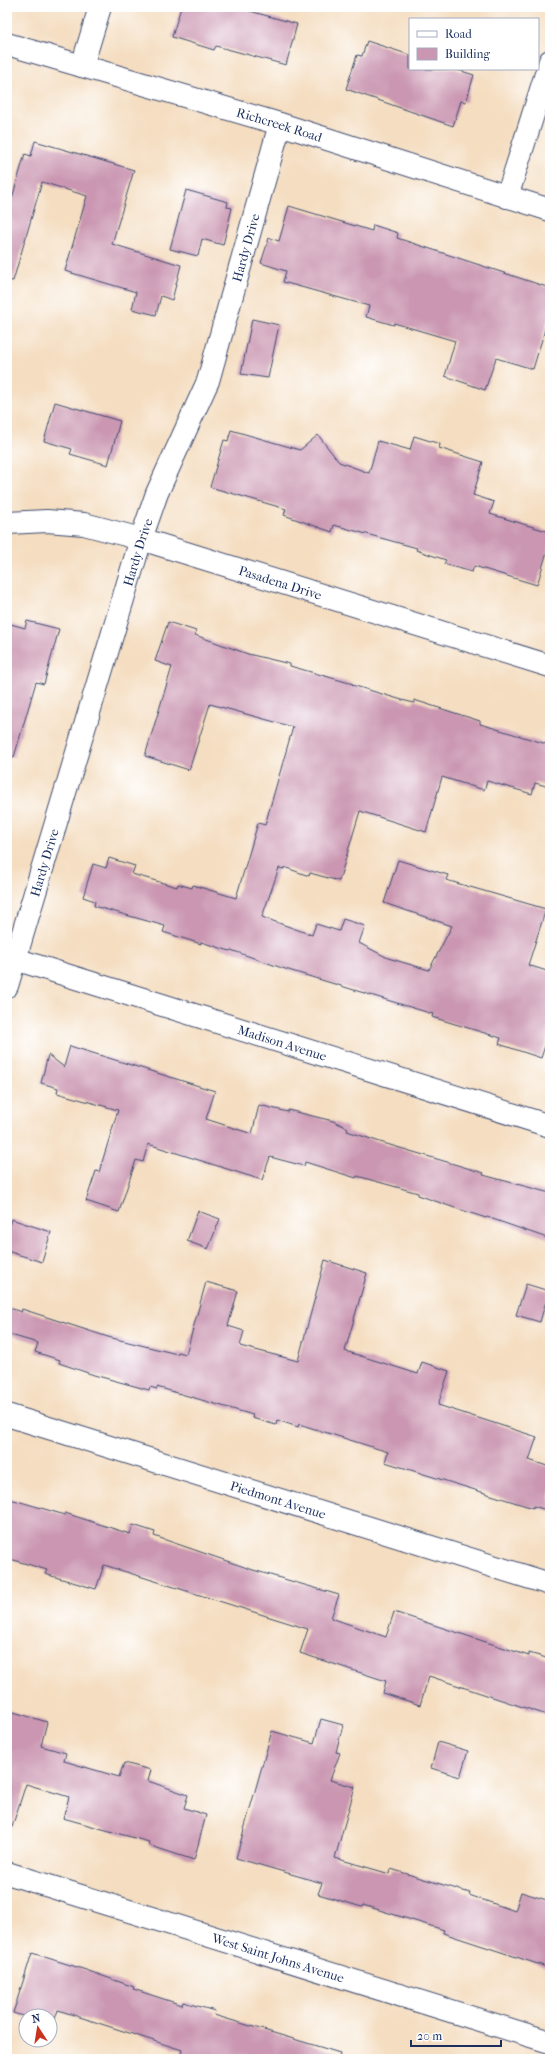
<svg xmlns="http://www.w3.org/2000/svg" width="557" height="2066" viewBox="0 0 557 2066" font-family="'IM FELL French Canon',serif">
  <rect width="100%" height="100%" fill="#fff"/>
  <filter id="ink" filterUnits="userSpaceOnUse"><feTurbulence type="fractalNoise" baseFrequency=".025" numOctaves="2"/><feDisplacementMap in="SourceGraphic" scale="8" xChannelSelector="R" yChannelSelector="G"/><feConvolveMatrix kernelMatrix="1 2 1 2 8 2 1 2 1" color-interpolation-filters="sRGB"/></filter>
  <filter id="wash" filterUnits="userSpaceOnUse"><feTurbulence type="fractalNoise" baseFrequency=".012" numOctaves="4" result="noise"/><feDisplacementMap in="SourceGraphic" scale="16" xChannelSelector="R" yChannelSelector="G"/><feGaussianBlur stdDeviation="0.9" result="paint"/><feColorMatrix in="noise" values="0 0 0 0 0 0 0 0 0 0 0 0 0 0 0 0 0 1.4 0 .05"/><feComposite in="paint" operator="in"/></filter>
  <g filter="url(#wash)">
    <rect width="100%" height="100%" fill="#f4ddc0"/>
    <g id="blocks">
      <path fill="#ca96b1" d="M181,7H235L297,24L286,65L216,46L214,50L172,37Z
        M367,41L410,55V69H455L474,75L466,102L461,101L453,126L346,89L357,55L362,56Z
        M35,141L134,170L112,244L181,265L172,300L161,296L156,315L132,309L136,292L65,271L87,196L42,182L13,281L7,280V215L25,154L31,156Z
        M186,190L228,202L227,207L232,208L223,245L202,239L198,256L170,249Z
        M289,206L372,231L373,225L398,233L397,238L550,288V313L533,369L496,358L485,390L445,376L455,341L394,323V325L366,317L369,306L283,282L286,271L261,263L269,238L279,241Z
        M252,319L279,325L268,378L241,374Z
        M55,402L120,421L108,465L70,454L72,449L44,441Z
        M231,430L300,450L318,435L339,462L369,473L378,441L410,450L414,436L440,444L439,448L483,462L473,495L494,502L490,514L550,532V542L537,585L474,566L472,572L444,564L446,560L416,550L417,548L334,525L332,532L284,515L286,509L210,487L224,440L228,441Z
        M27,621L59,629L44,684L36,682L14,757L7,756V623L25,628Z
        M168,622L196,631L195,635L248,654L290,664V666L353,684L352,685L402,700L414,703V700L480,721V724L550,745V787L535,783L532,794L487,781L484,790L442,777L426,832L360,811L339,881L310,873L309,876L284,867V869L279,868L262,917L312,935L316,924L339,931L343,919L365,926L359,943L388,958L429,970L452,926L384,903L398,860L448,875L446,880L546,909L528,965L550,972V1031L541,1058L499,1044L501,1038L432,1017L433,1014L282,968L231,950L230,951L201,942V944L163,932L165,926L94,906L95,901L83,897L93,864L106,868L109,858L135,866L132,874L177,887L178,884L192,888L193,885L236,898L258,823L265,825L293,727L210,704L189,770L145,756L172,667L155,661Z
        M70,1046L215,1091L206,1119L252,1134L259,1105L288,1112V1110L333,1121L348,1128L347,1131L380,1142L484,1173L483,1175L550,1193V1239L487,1217L486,1218L455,1208L418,1195V1193L357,1176L356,1178L305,1162L304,1166L270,1157L262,1180L148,1144L143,1162L136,1160L119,1212L86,1201L96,1171L99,1172L118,1110L57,1093L58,1088L41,1083L48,1055L64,1067Z
        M198,1211L220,1219L208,1249L187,1241Z
        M11,1219L51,1232L42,1262L7,1251V1233Z
        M325,1260L367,1273L345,1351L418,1374L422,1362L449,1371L438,1405L537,1437L529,1460L550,1467V1511L533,1506V1508L385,1462L388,1452L299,1424L298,1427L277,1420L276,1425L252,1418L253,1415L157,1387V1389L150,1387L149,1390L94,1375L59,1363L60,1360L35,1352L38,1343L7,1334V1307L21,1312L22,1309L108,1337L177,1354L178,1352L186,1354L206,1282L238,1291L228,1326L244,1331L240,1346L298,1361Z
        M526,1284L549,1291L540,1322L516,1315Z
        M7,1498L65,1515V1513L130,1534L133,1525L155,1532L154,1536L253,1570L339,1595L331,1618L386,1637L394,1612L529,1656V1653L550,1659V1716L429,1676L420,1705L383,1693L386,1681L300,1653L308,1629L104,1565L96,1589L45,1574L47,1570L7,1558Z
        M7,1710L47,1722L41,1746L66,1753L64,1761L119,1777L124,1763L151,1770L148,1781L188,1795L184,1808L206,1815L194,1860L148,1845L149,1842L63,1818L69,1797L26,1784L12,1827L7,1826Z
        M321,1719L343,1725L336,1752L340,1753L330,1780L355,1787L335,1858L390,1874L391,1869L470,1893L469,1895L515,1911L521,1892L550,1901V1968L443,1933L444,1930L363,1905L362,1907L318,1894L322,1883L236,1858L272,1731L314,1743Z
        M438,1742L468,1751L460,1777L431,1768Z
        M32,1953L86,1970L134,1987L133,1989L182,2005L183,2002L215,2011L214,2015L340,2053L339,2059H197L181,2054L182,2050L58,2010L53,2025H50V2016L26,2017L13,2013Z"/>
    </g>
  </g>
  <g filter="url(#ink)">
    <use href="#blocks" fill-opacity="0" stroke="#3c496d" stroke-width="1"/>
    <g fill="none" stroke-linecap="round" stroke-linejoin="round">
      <g stroke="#3c496d" stroke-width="24">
        <g id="minor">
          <path id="s1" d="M7,44L280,124L550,210"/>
          <path d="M82,66L100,7"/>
          <path d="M507,197L550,61"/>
          <path id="s2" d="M7,523L47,521L84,524L141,539L550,666"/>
          <path id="s3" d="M15,959L550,1126"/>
          <path id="s4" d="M7,986L141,539L157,493L208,381L280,124"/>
          <path id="s5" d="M7,1415L550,1584"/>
          <path id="s6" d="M7,1873L550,2042"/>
        </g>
      </g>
      <use href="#minor" stroke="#fff" stroke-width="22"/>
    </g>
  </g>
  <g text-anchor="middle" stroke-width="3" stroke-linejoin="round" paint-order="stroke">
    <g font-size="13" fill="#1b2f5e" stroke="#fff">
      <text dy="5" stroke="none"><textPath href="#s1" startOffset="284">Richcreek Road</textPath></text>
      <text dy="5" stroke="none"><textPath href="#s4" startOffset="777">Hardy Drive</textPath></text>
      <text dy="5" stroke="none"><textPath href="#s4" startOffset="453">Hardy Drive</textPath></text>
      <text dy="5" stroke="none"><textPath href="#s2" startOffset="282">Pasadena Drive</textPath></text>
      <text dy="5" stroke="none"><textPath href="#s4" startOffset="129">Hardy Drive</textPath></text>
      <text dy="5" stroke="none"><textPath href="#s3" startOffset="280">Madison Avenue</textPath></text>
      <text dy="5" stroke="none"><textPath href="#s5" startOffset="284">Piedmont Avenue</textPath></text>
      <text dy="5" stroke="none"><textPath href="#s6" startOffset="284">West Saint Johns Avenue</textPath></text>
    </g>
  </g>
  <rect width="557" height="2066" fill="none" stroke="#fff" stroke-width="24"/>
  <rect x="409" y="18" width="130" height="52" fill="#ffffff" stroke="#a4acbf"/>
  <rect x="417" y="31" width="20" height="6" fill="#ffffff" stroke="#a4acbf"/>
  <text x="445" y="38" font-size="12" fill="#1b2f5e">Road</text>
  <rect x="417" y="48" width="20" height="12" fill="#ca96b1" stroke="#a4acbf"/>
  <text x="445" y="58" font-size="12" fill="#1b2f5e">Building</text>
  <g transform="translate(38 2028) rotate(348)"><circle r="19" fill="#ffffff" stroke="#a4acbf"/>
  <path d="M0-3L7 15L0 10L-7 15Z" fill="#c8321e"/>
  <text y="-6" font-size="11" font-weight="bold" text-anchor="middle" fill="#1b2f5e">N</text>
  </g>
  <path d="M411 2040v6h90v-6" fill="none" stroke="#1b2f5e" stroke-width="2"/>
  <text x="417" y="2040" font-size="12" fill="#1b2f5e" stroke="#ffffff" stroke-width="3" paint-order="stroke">20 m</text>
</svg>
